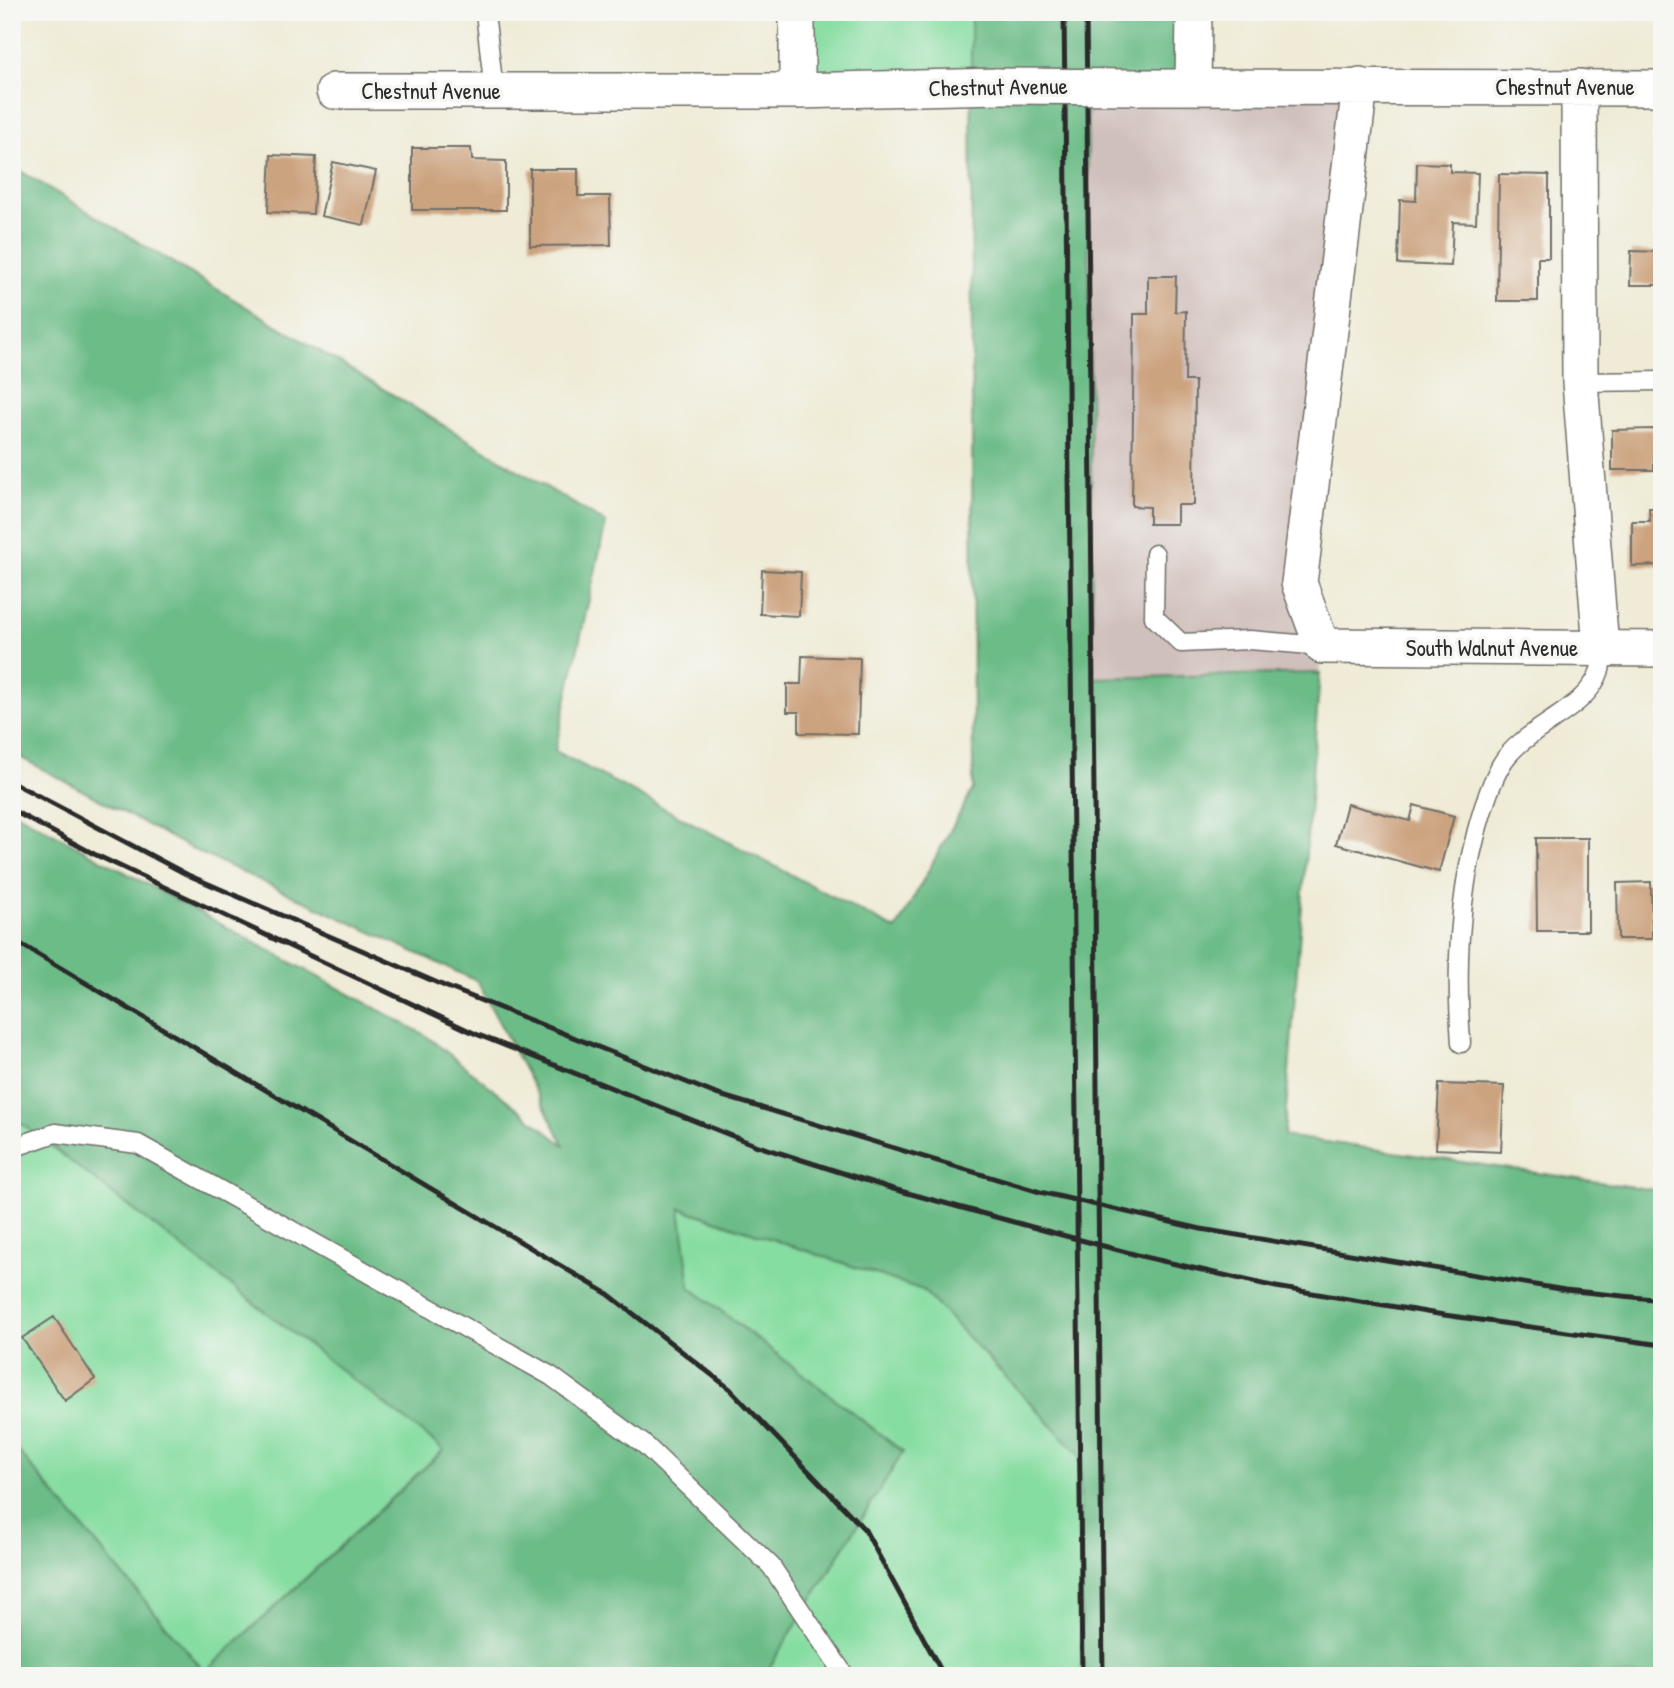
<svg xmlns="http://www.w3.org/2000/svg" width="1674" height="1688" viewBox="0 0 1674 1688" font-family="'Patrick Hand',sans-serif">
  <rect width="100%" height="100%" fill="#f6f6f2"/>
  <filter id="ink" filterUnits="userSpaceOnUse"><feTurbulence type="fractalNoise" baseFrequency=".0143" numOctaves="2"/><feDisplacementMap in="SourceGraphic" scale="14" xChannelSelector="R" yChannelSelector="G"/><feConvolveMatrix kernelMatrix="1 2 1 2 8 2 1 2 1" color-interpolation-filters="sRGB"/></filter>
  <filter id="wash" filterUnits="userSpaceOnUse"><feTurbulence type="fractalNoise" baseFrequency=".00686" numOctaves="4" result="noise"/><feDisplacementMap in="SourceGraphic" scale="28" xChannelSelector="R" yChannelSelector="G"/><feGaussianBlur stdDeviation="1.57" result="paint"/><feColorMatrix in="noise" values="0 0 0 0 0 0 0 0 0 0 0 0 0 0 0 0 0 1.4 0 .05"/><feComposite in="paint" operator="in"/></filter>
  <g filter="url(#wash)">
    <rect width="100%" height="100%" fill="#efebd6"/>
    <path fill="#d0c0bc" d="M1360,86L1299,583L1322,646L1320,673L1093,678L1087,87Z"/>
    <path fill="#86dda1" stroke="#588466" stroke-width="2" d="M797,12H971V87L797,91Z
      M12,1116L444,1449L205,1672L12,1444Z
      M679,1208L923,1290L1080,1455L1082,1676H764L903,1452L690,1287Z"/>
    <path fill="#6cbc87" stroke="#4c7459" stroke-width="2" d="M971,12H1194L1193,87H1087L1093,678L1320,673L1284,1136L1662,1191V1676H1082L1080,1455L923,1290L680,1208L690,1287L903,1452L764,1676H12V1444L205,1672L444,1450L12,1116V811L425,1035L565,1146L477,981L194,850L12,753V166L606,523L555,751L896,930L973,789Z"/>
    <g id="blocks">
      <path fill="#cca37f" d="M412,148H471L472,160L506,161V210H412Z
        M271,155L316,157L313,214L268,212Z
        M333,162L376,171L364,225L321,216Z
        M1417,163L1450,164V172L1478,173L1476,223L1453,222L1451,266L1398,264L1400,200L1416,201Z
        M530,169H578V196H610L611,245L530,246Z
        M1499,174L1549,175V258H1538V301H1497Z
        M1631,251L1662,252V285H1630Z
        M1148,276H1176L1175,312L1186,311L1185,381H1195L1194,505H1177V524H1149V507L1132,506L1134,314H1148Z
        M1654,429V470H1612V430Z
        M1649,508H1662V565L1632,566V521H1650Z
        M762,570L801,572L799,616L760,614Z
        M802,656L860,658L858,734L799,733V712H787V684H801Z
        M1347,804L1410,821L1414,805L1454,816L1439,872L1336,844Z
        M1536,838H1588V931H1537Z
        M1651,882L1652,939H1618L1617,883Z
        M1439,1084L1504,1086L1501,1152L1436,1149Z
        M54,1317L95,1379L65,1401L22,1338Z"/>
    </g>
  </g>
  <g filter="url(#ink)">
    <use href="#blocks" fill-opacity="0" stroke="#706e67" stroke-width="2"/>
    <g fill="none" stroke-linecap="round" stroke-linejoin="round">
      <g stroke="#706e67" stroke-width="21">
        <path id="lane" d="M485,12L494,91
          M1580,382L1662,381
          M1155,554L1154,617L1181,643L1250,640L1322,646
          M1461,1043C1456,971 1458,901 1477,830C1483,808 1490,784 1501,765C1523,727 1587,712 1600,670C1602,663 1601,655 1601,648
          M12,1148L55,1133L138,1144L551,1376L645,1445L771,1566L845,1676"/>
      </g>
      <g stroke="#706e67" stroke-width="38">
        <path id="street" d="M1360,86L1299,583L1322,646L1662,649
          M1137,87L1662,88
          M1193,87L1194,12
          M1579,87L1580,382L1601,648
          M334,91H797L998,86
          M797,91V12"/>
      </g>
      <use href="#lane" stroke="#fff" stroke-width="18"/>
      <use href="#street" stroke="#fff" stroke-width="35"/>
      <path stroke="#2b2b2b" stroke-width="5" d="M1064,12L1082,1676
        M1086,12L1103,1676
        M12,782L188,875L447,987L716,1094L1040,1192L1201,1229L1565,1290L1662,1300
        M12,810L94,854L476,1034L755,1145L893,1189L1043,1230L1145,1257L1276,1287L1444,1315L1662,1345
        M12,939L608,1294L730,1389L865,1530L944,1676"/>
      <g stroke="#706e67" stroke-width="38" stroke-linecap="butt">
        <path id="street-bridge" d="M998,86L1137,87"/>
      </g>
      <use href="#street-bridge" stroke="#fff" stroke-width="35"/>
    </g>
  </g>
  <g text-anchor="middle" stroke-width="7" stroke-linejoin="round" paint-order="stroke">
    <g font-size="23" fill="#2b2b2b" stroke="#f6f6f2">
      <text transform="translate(998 87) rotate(-1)" y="8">Chestnut Avenue</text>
      <text x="1565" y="95">Chestnut Avenue</text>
      <text x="431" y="99">Chestnut Avenue</text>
      <text x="1492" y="656">South Walnut Avenue</text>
    </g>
  </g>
  <rect width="1674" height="1688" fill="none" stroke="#f6f6f2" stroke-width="42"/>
</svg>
